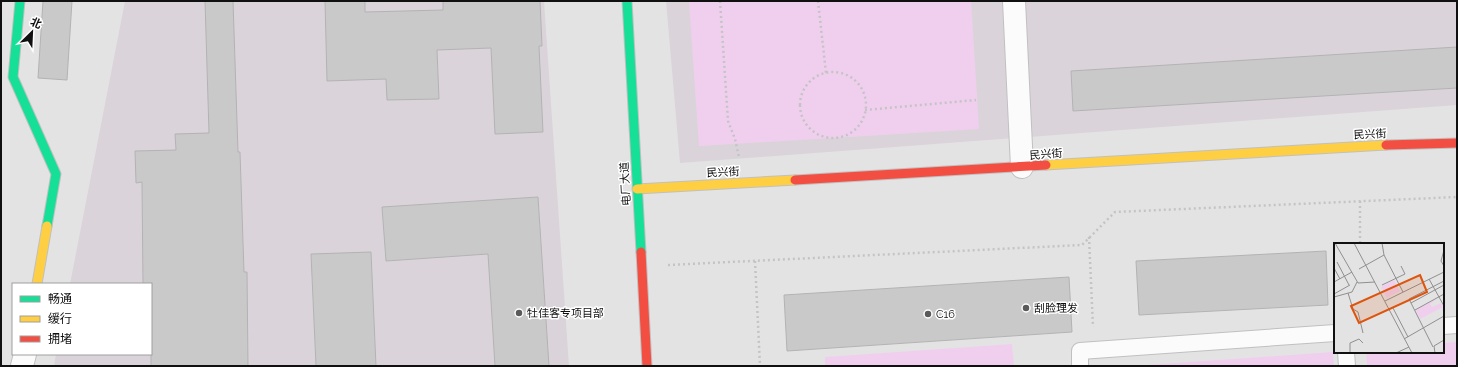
<svg xmlns="http://www.w3.org/2000/svg" width="1458" height="367" viewBox="0 0 1458 367" font-family="Raleway,'Noto Sans SC',sans-serif">
  <rect width="100%" height="100%" fill="#e4e3e4"/>
  <path fill="#dad4da" d="M125,1H544L569,366H54L56,354H151V284H70Z
    M666,1H1457V105L680,163Z"/>
  <path fill="#f0cfee" d="M689,1H971L979,129L699,146Z
    M1457,342V366H1367L1366,352H1443V343Z
    M1012,344L1014,366H825V357Z
    M1333,352L1334,366H1132Z"/>
  <path fill="#cac9ca" stroke="#b4b3b4" d="M43,1H72L67,80L38,78Z
    M205,1H233L238,152H240L244,272H247L248,366H151V284H143L142,182L136,183L135,151L176,150L175,134L209,133Z
    M325,1H365V12L443,10V1H540L542,46H539L543,132L495,134L491,48L437,50L439,99L387,100L386,79L327,81Z
    M1457,47V88L1073,111L1071,71Z
    M538,197L549,366H495L488,254L386,261L382,207Z
    M1326,251L1328,305L1139,315L1136,261Z
    M371,252L376,366H316L311,254Z
    M1069,277L1072,332L787,351L784,295Z"/>
  <g fill="none" stroke-linecap="round" stroke-linejoin="round">
    <g stroke="#c1c0c1" stroke-width="18">
      <path id="lane" d="M1443,326L1457,325
        M1346,352L1347,366
        M1080,366V351L1335,333"/>
    </g>
    <g stroke="#c1c0c1" stroke-width="24">
      <path id="street" d="M1014,1L1022,167
        M22,366L25,354"/>
    </g>
    <g stroke="#c1c0c1" stroke-width="11">
      <path id="fast" d="M20,1L13,77L56,174L47,226
        M627,1L641,252"/>
    </g>
    <g stroke="#c1c0c1" stroke-width="11">
      <path id="slow" d="M1046,165L1386,145
        M637,189L795,180
        M37,284L47,226"/>
    </g>
    <g stroke="#c1c0c1" stroke-width="11">
      <path id="jam" d="M1386,145L1457,143
        M795,180L1046,165
        M641,252L647,366"/>
    </g>
    <path stroke="#c5c4c5" stroke-width="2.5" stroke-dasharray="2 3" stroke-linecap="butt" d="M720,1L728,121L735,139L739,157
      M818,1L826,73
      M800 105a33 33 0 1 1 66 0a33 33 0 1 1-66 0Z
      M865,110L976,100
      M1360,201V244
      M1089,237L1093,327
      M755,261L760,366
      M668,265L1082,245L1115,212L1457,197"/>
    <use href="#lane" stroke="#fbfbfb" stroke-width="16"/>
    <use href="#street" stroke="#fbfbfb" stroke-width="22"/>
    <use href="#fast" stroke="#16e098" stroke-width="9"/>
    <use href="#slow" stroke="#ffcf43" stroke-width="9"/>
    <use href="#jam" stroke="#f24e42" stroke-width="9"/>
  </g>
  <g fill="#5b5a5b" stroke="#fff" stroke-width="1.5">
    <circle cx="1026" cy="308" r="4"/>
    <circle cx="519" cy="313" r="4"/>
    <circle cx="928" cy="314" r="4"/>
  </g>
  <g text-anchor="middle" stroke-width="3" stroke-linejoin="round" paint-order="stroke">
    <g font-size="11" fill="#111011" stroke="#fff">
      <text transform="translate(1370 134) rotate(-3)" y="4">民兴街</text>
      <text transform="translate(1046 154) rotate(-4)" y="4">民兴街</text>
      <text transform="translate(723 172) rotate(-3)" y="4">民兴街</text>
      <text transform="translate(625 184) rotate(-93)" y="4">电厂大道</text>
    </g>
    <g font-size="11" fill="#111011" stroke="#fff" text-anchor="start">
      <text x="1034" y="312">刮脸理发</text>
      <text x="527" y="317">牡佳客专项目部</text>
      <text x="936" y="318">C16</text>
    </g>
  </g>
  <g transform="translate(1334 243)">
    <rect width="110" height="110" fill="#e4e3e4"/>
    <path d="M60,37L66,48L53,55L47,44ZM104,55L96,61L98,64L107,60L109,64L86,76L82,67Z" fill="#f0cfee"/>
    <path fill="none" stroke="#908f90" stroke-width="1" d="M1,0L24,40L41,39M20,0L78,110M48,0L50,12L69,49M110,7L107,18L110,23M3,19L15,42M0,25L6,36M25,26L50,12M95,36L110,63M0,39L18,29M48,42L71,31L67,23M14,50L19,66L24,69L29,90M0,51L16,42M0,54L18,49L23,39M51,58L110,29M77,60L110,42M59,65L74,94M81,67L110,51M70,96L110,73M99,104L75,56L110,38M16,110V100L25,96L29,100M62,110L75,104M101,110L100,103L110,97"/>
    <path fill="#dd550c" fill-opacity="0.15" stroke="#dd550c" stroke-width="2" d="M86,32L93,49L25,80L17,63Z"/>
    <rect width="110" height="110" fill="none" stroke="#111011" stroke-width="2"/>
  </g>
  <rect width="1458" height="367" fill="none" stroke="#111011" stroke-width="4"/>
  <rect x="12" y="283" width="140" height="72" fill="#ffffff" stroke="#a09fa0"/>
  <rect x="20" y="296" width="20" height="6" fill="#16e098" stroke="#a09fa0"/>
  <text x="48" y="303" font-size="12" fill="#111011">畅通</text>
  <rect x="20" y="316" width="20" height="6" fill="#ffcf43" stroke="#a09fa0"/>
  <text x="48" y="323" font-size="12" fill="#111011">缓行</text>
  <rect x="20" y="336" width="20" height="6" fill="#f24e42" stroke="#a09fa0"/>
  <text x="48" y="343" font-size="12" fill="#111011">拥堵</text>
  <g transform="translate(32 32) rotate(24)" stroke="#ffffff" stroke-width="3" paint-order="stroke">
  <path d="M0-3L7 15L0 10L-7 15Z" fill="#111011"/>
  <text y="-6" font-size="11" font-weight="bold" text-anchor="middle" fill="#111011">北</text>
  </g>
</svg>
